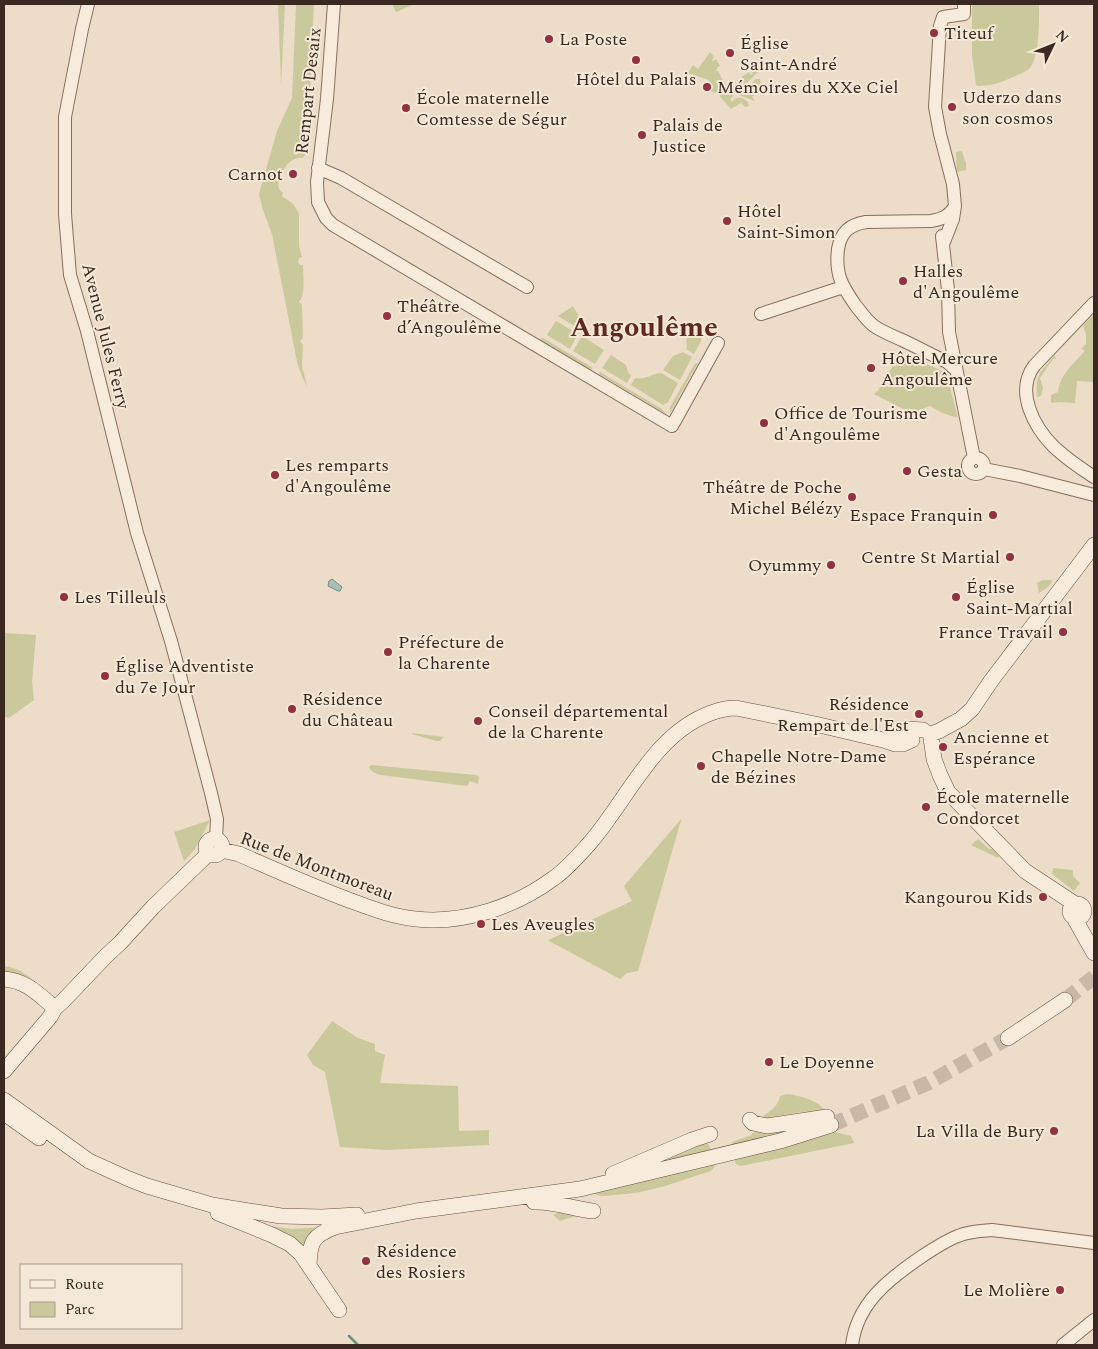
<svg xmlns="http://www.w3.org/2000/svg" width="1098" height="1349" viewBox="0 0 1098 1349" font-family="Spectral,serif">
  <rect width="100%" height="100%" fill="#ecdcc8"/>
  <path fill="#cac99c" d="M278,4H285L281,86Z
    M296,4H314L307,151L303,158C290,156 284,169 279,178L280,179C277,184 278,190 283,193L282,196L293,204L297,210L299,214V246L302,257L299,258L298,262L300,265H303C303,277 306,292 299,302L302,305L303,338L300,341L303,345L302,366L307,386C298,371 296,357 293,341L272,234L263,210L259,194L277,131L292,98Z
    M392,4H415L396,12Z
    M972,4H1039C1039,19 1040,58 1029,69C1024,73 1017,75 1011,78C1000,83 990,86 978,86L976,85L972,54Z
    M710,52L714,57L712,60L713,61L716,59L720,66L718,67L716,71H718L721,76L720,77H721L727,87L729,86L733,91L744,84L742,77L749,72L751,75L753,74L751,71L756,67L759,68L760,65L761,68L754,76L730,99L732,102L736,98H742L747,101L749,106L745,107L741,103L731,109L718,94L706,89L709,80L688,73L693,65L698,69Z
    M756,79H760L762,88L752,97L755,101L739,95L745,89H748L749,86Z
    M962,151L965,161L966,162V170L957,172L956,152Z
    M573,306L582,321L581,330L558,316Z
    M1094,314V382L1077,381L1075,403L1059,402L1051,403V395L1058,392C1060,375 1073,364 1084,352V350L1081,349L1086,344V334L1083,326Z
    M556,321L578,334L570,349L547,335Z
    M692,330L701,335V341L694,354L686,349L687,345L686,340Z
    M582,336L604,350L595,364L573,351Z
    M543,338L593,368L591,370L540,340V339Z
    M683,352L692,357L680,380L663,370L673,356Z
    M901,352L940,370L947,376L958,418L942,413L930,406L911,413L874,394L877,391H878Z
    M611,355L626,365L628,372L631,376L627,383L602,368Z
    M1055,355L1056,359H1053L1040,378L1043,388L1041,396L1037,397C1035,374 1041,371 1055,355Z
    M697,363H698L670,413V407L694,365Z
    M600,372L662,409L666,414L599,374Z
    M661,373L678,383L668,402L663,405L631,385L635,378C646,380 651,374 661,373Z
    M1042,580H1051L1052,582L1048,587L1039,593L1037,583Z
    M4,633L36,635L32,682L34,700L9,718L4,717Z
    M412,733L444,737L440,741H436L412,734Z
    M371,765L476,775L479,777L478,784L470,781L467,786L381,775C376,774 371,772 369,767Z
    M681,819V820L638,971L627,973L620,979L549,941L548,940L632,901L624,886Z
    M210,820L195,849L184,861L174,832Z
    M978,839L989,849H992L999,856L998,858L971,845Z
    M1053,868L1073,870V876L1080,883L1074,891L1052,874Z
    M4,966C21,968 32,978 43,989L4,974Z
    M332,1021L358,1038L375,1044V1051L385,1055L380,1083L458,1086L459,1131L489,1130V1145L387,1150L340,1147L325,1072L313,1065L307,1055Z
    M787,1094C797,1095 820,1101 824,1110C804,1111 784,1114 764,1119L762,1117C769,1112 778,1107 780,1096Z
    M810,1125L732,1148V1142L752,1135V1133L785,1126Z
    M835,1132L851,1136L854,1143L741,1166C736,1165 735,1163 735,1159Z
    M703,1141L709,1145L711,1152L623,1174Z
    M714,1163L715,1166L711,1171C679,1181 648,1194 614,1195C607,1196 601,1197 595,1194L596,1192Z
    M563,1211L585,1213L560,1221L553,1215Z
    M263,1225L292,1229L323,1227L306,1238V1252Z"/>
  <path fill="#a8c1b6" stroke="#6f8f83" d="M332,579L342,587L340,591H338L328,586L329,581Z"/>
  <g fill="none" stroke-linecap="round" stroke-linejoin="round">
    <path stroke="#6f8f83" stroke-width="2.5" d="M349,1336L358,1345"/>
    <path stroke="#c8b8a6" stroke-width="15" stroke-dasharray="15 8" stroke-linecap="butt" d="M1065,1000L1094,977
      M831,1125L928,1083L1008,1038"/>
    <g stroke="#876e5e" stroke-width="14">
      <path id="tertiary" d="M88,4L82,29L65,117V214L70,275L87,331L137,533L171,641L211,793L217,819L216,840
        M334,4L327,99L317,182L318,202L326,218L333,225L672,426L718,343
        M318,168L341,178L527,287
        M955,206C949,216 943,219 931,221L866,222C849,225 841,232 838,249C835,275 842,286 856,306C862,313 867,321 874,326C883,332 893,336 902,340C917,347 932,355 947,362L956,370
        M942,236L948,290L949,332L974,458
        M944,242L953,219L955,206L953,184L940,134L935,107L940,26L943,17L964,14V4
        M1094,303L1034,366C1015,392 1034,427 1054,447C1066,458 1080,468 1094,477
        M761,314L843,287
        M968 466a8 8 0 1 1 16 0a8 8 0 1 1-16 0Z
        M984,469L1020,476L1094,495
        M852,1345C857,1303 889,1279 921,1257C933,1249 945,1241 958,1236C969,1231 981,1231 992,1230L1094,1243
        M1063,1345L1094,1320"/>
    </g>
    <g stroke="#694f41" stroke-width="16">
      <path id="secondary" d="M931,734L939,731L961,719L972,709L991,681L1094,545
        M931,738L934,759L940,775L948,792L1025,871L1075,904
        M887,740L899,739L907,729L923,730
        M206 847a8 8 0 1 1 16 0a8 8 0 1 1-16 0Z
        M221,850L239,854C278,871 317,889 357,903C376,910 395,917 416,919C464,924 515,907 554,878C567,869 578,856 589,844C627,801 653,734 711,713C719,710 727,708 736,708L815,724L883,740L895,744H903L912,740
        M1070 911a7 7 0 1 1 14 0a7 7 0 1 1-14 0Z
        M1073,916L1094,953
        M4,979C27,981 38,994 55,1008
        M1008,1038L1065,1000
        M4,1071L50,1017L55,1008L63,1001L106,956L120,943L153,907L209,853
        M4,1100L89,1161L129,1179L147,1186L212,1205L281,1216L322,1217L357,1215
        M4,1113L39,1138
        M750,1120L753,1123L767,1126L827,1117
        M613,1174L692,1140L710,1134
        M534,1202C554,1201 573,1209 593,1211
        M218,1213L272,1235L290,1244L301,1254L339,1310
        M309,1265C310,1242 312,1236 335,1227L416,1211L580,1189L780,1141L831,1125"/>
    </g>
    <use href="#tertiary" stroke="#f7ebdb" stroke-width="12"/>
    <use href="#secondary" stroke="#f7ebdb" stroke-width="15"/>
  </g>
  <g fill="#93313f" stroke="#f4e8d7" stroke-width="2">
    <circle cx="934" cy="33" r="5"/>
    <circle cx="549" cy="39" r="5"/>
    <circle cx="730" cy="53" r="5"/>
    <circle cx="636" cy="60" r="5"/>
    <circle cx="707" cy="87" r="5"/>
    <circle cx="952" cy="107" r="5"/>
    <circle cx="406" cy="108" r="5"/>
    <circle cx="642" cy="135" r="5"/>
    <circle cx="293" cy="174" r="5"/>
    <circle cx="727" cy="221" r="5"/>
    <circle cx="903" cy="281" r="5"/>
    <circle cx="387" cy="316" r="5"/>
    <circle cx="871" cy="368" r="5"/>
    <circle cx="764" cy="423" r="5"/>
    <circle cx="907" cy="471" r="5"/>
    <circle cx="275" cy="475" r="5"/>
    <circle cx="852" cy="497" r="5"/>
    <circle cx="993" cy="515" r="5"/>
    <circle cx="1010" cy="557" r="5"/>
    <circle cx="831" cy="565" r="5"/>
    <circle cx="64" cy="597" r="5"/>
    <circle cx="956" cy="597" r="5"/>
    <circle cx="1063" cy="632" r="5"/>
    <circle cx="388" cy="652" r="5"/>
    <circle cx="105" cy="676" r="5"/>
    <circle cx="292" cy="709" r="5"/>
    <circle cx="919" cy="714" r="5"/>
    <circle cx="478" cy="721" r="5"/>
    <circle cx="943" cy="747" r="5"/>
    <circle cx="701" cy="766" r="5"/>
    <circle cx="926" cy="807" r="5"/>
    <circle cx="1043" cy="897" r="5"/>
    <circle cx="481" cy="924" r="5"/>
    <circle cx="769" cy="1062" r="5"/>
    <circle cx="1054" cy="1131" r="5"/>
    <circle cx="366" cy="1261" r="5"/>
    <circle cx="1060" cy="1290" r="5"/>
  </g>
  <g text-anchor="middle" stroke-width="4" stroke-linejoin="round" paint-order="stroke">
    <g font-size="18" fill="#392920" stroke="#f4e8d7" text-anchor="start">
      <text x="944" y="39">Titeuf</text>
      <text x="559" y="45">La Poste</text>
      <text x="740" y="49">Église<tspan x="740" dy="21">Saint-André</tspan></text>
      <text x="636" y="85" text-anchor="middle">Hôtel du Palais</text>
      <text x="717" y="93">Mémoires du XXe Ciel</text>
      <text x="962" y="103">Uderzo dans<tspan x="962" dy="21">son cosmos</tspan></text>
      <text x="416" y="104">École maternelle<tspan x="416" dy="21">Comtesse de Ségur</tspan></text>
      <text x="652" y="131">Palais de<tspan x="652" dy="21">Justice</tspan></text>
      <text x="283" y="180" text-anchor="end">Carnot</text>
      <text x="737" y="217">Hôtel<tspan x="737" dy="21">Saint-Simon</tspan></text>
      <text x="913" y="277">Halles<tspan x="913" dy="21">d'Angoulême</tspan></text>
      <text x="397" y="312">Théâtre<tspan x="397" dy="21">d’Angoulême</tspan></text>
      <text x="881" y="364">Hôtel Mercure<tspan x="881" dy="21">Angoulême</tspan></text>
      <text x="774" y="419">Office de Tourisme<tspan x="774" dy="21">d'Angoulême</tspan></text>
      <text x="285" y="471">Les remparts<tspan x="285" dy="21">d'Angoulême</tspan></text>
      <text x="917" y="477">Gesta</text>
      <text x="842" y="493" text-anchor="end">Théâtre de Poche<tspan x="842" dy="21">Michel Bélézy</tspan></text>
      <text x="983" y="521" text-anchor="end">Espace Franquin</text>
      <text x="1000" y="563" text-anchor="end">Centre St Martial</text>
      <text x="821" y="571" text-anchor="end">Oyummy</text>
      <text x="966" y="593">Église<tspan x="966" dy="21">Saint-Martial</tspan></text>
      <text x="74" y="603">Les Tilleuls</text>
      <text x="1053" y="638" text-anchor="end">France Travail</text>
      <text x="398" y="648">Préfecture de<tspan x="398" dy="21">la Charente</tspan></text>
      <text x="115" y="672">Église Adventiste<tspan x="115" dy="21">du 7e Jour</tspan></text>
      <text x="302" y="705">Résidence<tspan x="302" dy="21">du Château</tspan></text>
      <text x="909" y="710" text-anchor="end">Résidence<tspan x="909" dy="21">Rempart de l'Est</tspan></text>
      <text x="488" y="717">Conseil départemental<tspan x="488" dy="21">de la Charente</tspan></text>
      <text x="953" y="743">Ancienne et<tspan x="953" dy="21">Espérance</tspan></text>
      <text x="711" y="762">Chapelle Notre-Dame<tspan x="711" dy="21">de Bézines</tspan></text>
      <text x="936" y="803">École maternelle<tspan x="936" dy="21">Condorcet</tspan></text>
      <text x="1033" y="903" text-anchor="end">Kangourou Kids</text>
      <text x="491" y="930">Les Aveugles</text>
      <text x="779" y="1068">Le Doyenne</text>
      <text x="1044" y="1137" text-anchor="end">La Villa de Bury</text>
      <text x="376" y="1257">Résidence<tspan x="376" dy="21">des Rosiers</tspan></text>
      <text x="1050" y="1296" text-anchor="end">Le Molière</text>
    </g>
    <g font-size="18" fill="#392920" stroke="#f4e8d7">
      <text transform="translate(308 91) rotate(-84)" y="6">Rempart Desaix</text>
      <text transform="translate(106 336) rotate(76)" y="6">Avenue Jules Ferry</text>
      <text transform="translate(317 866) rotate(21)" y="6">Rue de Montmoreau</text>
    </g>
    <g font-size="28" font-weight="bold" fill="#632722" stroke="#f4e8d7">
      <text x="644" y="336">Angoulême</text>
    </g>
  </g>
  <rect width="1098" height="1349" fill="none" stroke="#392920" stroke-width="10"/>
  <rect x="20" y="1264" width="162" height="65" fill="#f4e8d7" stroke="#a99c8e"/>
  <rect x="30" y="1280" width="25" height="8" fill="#f7ebdb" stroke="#a99c8e"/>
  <text x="65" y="1289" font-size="15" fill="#392920">Route</text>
  <rect x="30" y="1302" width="25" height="15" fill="#cac99c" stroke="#a99c8e"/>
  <text x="65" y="1314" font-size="15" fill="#392920">Parc</text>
  <g transform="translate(1053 45) rotate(47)" stroke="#f4e8d7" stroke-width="4" paint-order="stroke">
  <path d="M0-4L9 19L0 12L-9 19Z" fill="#392920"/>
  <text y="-8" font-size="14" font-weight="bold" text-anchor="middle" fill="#392920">N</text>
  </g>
</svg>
